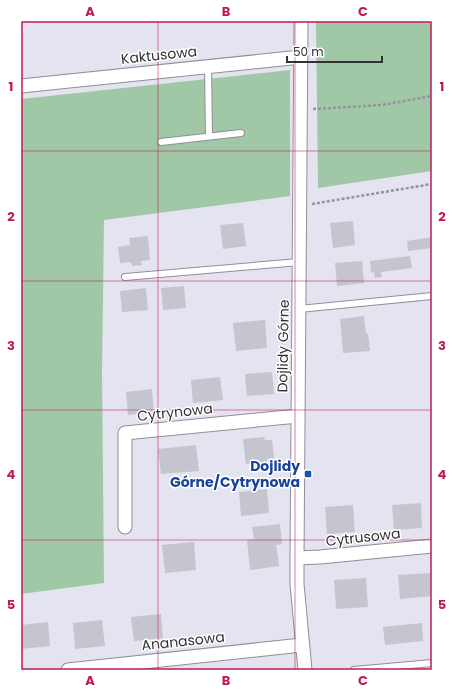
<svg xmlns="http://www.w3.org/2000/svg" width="453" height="691" viewBox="0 0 453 691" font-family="Poppins,sans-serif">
  <rect width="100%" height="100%" fill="#e4e4f0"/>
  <path fill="#a1c8a6" d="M316,21H432V171L318,188Z
    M290,70V196L104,220L102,372L104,583L21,594V99Z"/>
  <path fill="#c5c5d0" d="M353,221L355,245L333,248L330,223Z
    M243,223L246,246L223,249L220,225Z
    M148,236L150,260L141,261L142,265L132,266L131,262L120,263L118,247L130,245L129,238Z
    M432,237V248L408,251L407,241Z
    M410,256L412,268L381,272L382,277L375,278L374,272L371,273L370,261Z
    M362,261L364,283L337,286L335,263Z
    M184,286L186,308L163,310L161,288Z
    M146,288L148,310L122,312L120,291Z
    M364,316L366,333H368L370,351L343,353L340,319Z
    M265,320L267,348L236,351L233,323Z
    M272,372L274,394L247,396L245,374Z
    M220,377L223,400L193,403L191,380Z
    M152,389L154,412L128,415L126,392Z
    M264,437L265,440H272L274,458L267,459V462L246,464L243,439Z
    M196,445L199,471L161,474L158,449Z
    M267,489L269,513L241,516L239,492Z
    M421,503L422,528L394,530L392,505Z
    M353,505L355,532L327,534L325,507Z
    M280,524L282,544L276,545L279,566L250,570L247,540L254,539L252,527Z
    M194,542L196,570L165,573L162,545Z
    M432,573V596L400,599L398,575Z
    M366,578L368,607L336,609L334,580Z
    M161,614L163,638L134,641L131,617Z
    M102,620L105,646L75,649L73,623Z
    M48,622L50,646L21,649V625Z
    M422,623L423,641L385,645L383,627Z"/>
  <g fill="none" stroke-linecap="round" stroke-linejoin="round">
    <g stroke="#8f8f99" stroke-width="8">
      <path id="lane" d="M208,66L209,136
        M161,142L241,133
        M125,277L299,262
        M299,309L432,296
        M354,670L432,663"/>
    </g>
    <g stroke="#8f8f99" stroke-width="15">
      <path id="street" d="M301,21L297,558V584L305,670
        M21,86L301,57
        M125,527V433L298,416
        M297,558L320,557L432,546
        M68,670L302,645"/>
    </g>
    <path stroke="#94949c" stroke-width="2.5" stroke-dasharray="3 2" stroke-linecap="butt" d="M313,109L382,105L432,96
      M312,204L432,184"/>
    <use href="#lane" stroke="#fff" stroke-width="6"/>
    <use href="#street" stroke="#fff" stroke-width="13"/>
  </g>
  <path fill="none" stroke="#c2185b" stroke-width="1" stroke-opacity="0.55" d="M158,21V670M295,21V670M21,151H432M21,281H432M21,410H432M21,540H432"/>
  <rect fill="#1a4fb4" stroke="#fff" stroke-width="1.5" x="304" y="470" width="8" height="8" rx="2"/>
  <g text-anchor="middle" stroke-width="3" stroke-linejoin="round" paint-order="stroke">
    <g font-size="14" fill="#313135" stroke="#fff">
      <text transform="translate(159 55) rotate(-6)" y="5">Kaktusowa</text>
      <text transform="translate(283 346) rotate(-89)" y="5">Dojlidy Górne</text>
      <text transform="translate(175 412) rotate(-6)" y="5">Cytrynowa</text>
      <text transform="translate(363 537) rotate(-6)" y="5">Cytrusowa</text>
      <text transform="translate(183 641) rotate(-6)" y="5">Ananasowa</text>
    </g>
    <g font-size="14" font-weight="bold" fill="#164399" stroke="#fff" text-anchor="end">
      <text x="300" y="471">Dojlidy<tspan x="300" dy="16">Górne/Cytrynowa</tspan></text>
    </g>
  </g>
  <rect width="453" height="691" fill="none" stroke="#ffffff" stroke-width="44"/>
  <path d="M287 56v6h95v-6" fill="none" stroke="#313135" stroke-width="2"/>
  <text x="293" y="56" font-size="12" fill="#313135" stroke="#ffffff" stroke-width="3" paint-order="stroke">50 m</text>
  <rect x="22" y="22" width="409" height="647" fill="none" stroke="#c2185b" stroke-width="1.5"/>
  <g font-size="13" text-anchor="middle" font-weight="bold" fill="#c2185b">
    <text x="90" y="16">A</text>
    <text x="226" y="16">B</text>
    <text x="363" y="16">C</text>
    <text x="11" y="91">1</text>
    <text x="442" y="91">1</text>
    <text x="11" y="221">2</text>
    <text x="442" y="221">2</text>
    <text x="11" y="350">3</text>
    <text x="442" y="350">3</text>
    <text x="11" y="479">4</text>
    <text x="442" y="479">4</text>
    <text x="11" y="609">5</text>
    <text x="442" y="609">5</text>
    <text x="90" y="685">A</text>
    <text x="226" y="685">B</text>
    <text x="363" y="685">C</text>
  </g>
</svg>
